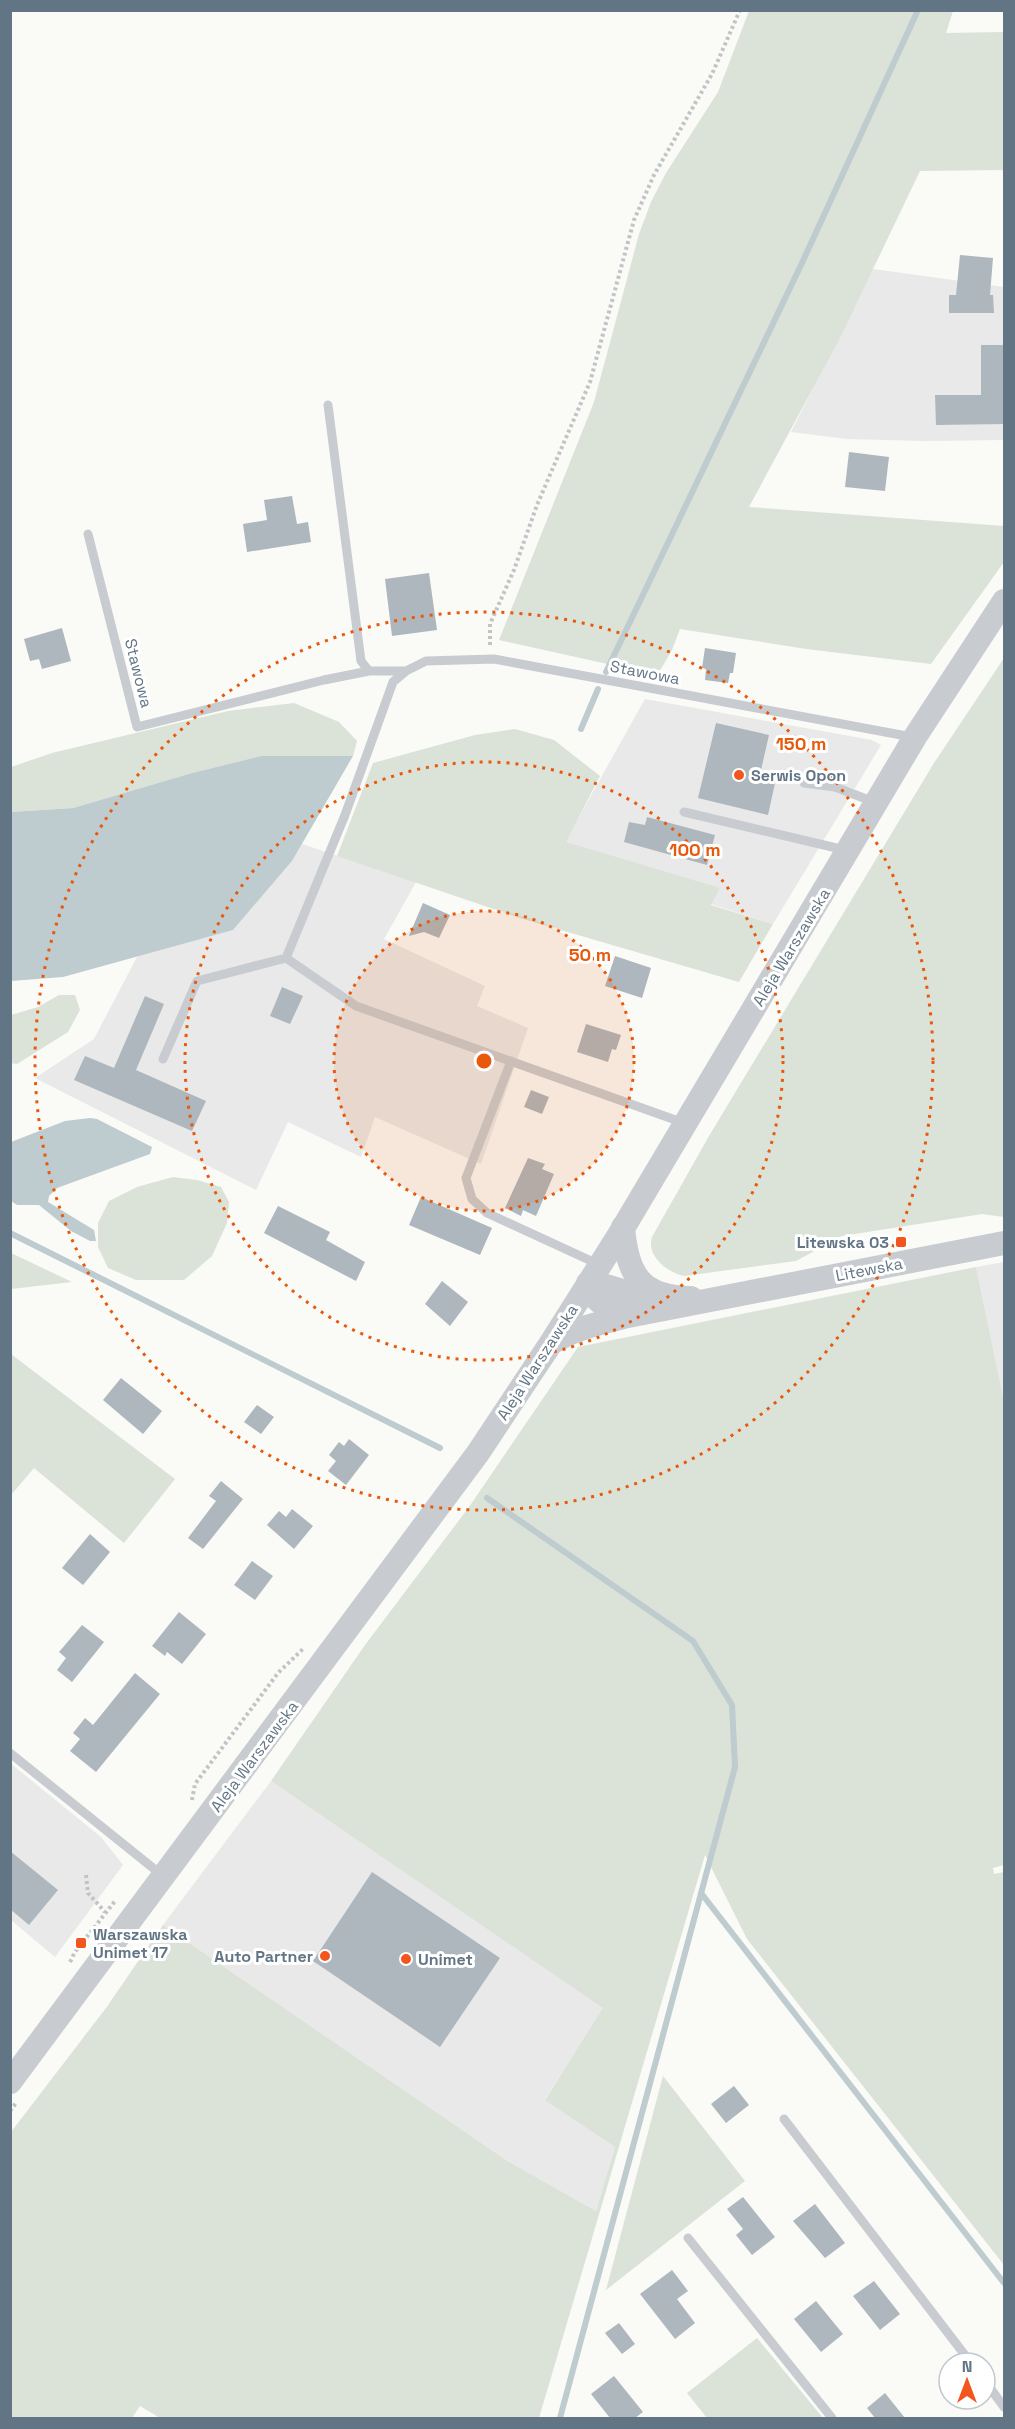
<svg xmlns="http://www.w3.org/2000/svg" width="1015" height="2429" viewBox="0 0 1015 2429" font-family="'Space Grotesk',sans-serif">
  <rect width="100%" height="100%" fill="#fafaf7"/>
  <path fill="#e8e9e8" d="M873,269L1004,287V440L926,441L847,439L791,432Z
    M645,699L872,740L881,745L773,924L711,904L719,889L565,842Z
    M302,844L416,882L384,939L485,986L477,1006L528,1028L481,1164L375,1117L361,1157L288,1122L256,1190L35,1078L94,1039L138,955L233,930L292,861Z
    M1004,1262V1401L976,1267Z
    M10,1763L101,1837L123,1865L55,1957L11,1920Z
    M271,1781L604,2008L545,2099L615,2147L596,2211L506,2160L163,1925Z"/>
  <path fill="#dbe2d8" d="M749,11H953L946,33L1004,32V170L920,171L840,338L749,507L1004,526V562L931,664L806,649L680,629L672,650L655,679L612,665L499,640L594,402L639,234L651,202L666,173L718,92Z
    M1004,658V1217L982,1214L842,1236L796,1261L684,1276C667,1272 646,1256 652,1237L709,1136L934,763Z
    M294,703L339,722L357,741L353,756H261L192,773L73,808L11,812V767L52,753L228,711Z
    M515,729L554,740L600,776L566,842L720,888L711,905L773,924L739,982L523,919L337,856L373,763L475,735Z
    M59,995H75L80,1010L68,1032L17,1064L11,1063V1015L38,1007Z
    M173,1177L197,1180L221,1187L229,1202L227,1223L212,1256L184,1280H136L108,1268L98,1247V1223L109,1201L137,1187Z
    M11,1253L72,1282L11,1289Z
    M976,1267L1004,1401V1865L993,1868L994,1874L1004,1872V2265L747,1939L705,1855L539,2418H160L140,2406L132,2418H11V2132L106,2008L163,1925L506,2160L596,2211L615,2147L545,2100L603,2008L271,1781L365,1645L469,1507L578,1347Z
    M11,1354L175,1479L124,1543L34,1468L11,1495Z
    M663,2076L745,2181L606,2290Z
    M757,2338L823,2418H707L687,2393Z"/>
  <path fill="#becbcf" d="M261,756H353L292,861L233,930L63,977L11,981V812L73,808L192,773Z
    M90,1118L97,1119L152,1147L150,1154L57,1188L49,1196L48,1202L94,1230L96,1241H90L71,1231L39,1205H17L11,1201V1142L65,1121Z"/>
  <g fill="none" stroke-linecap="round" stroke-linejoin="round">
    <path stroke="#becbcf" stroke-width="6" d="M606,672L802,263L918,10
      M581,729L598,689
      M10,1233L440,1448
      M487,1498L693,1641L732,1705L735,1767L560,2418
      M701,1893L1004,2283"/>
  </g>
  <path fill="#adb7bd" d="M960,255L993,258L990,295H993L994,313H949V295H956Z
    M981,345H1005V424L936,425L935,395H981Z
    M849,452L889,457L885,491L845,487Z
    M292,496L297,524L308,522L311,542L247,552L243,524L267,520L264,500Z
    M429,573L437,630L392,636L385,579Z
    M62,628L71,661L42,669L39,659L30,661L24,639Z
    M705,648L736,653L733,673H730L728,683L705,680L706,669L702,668Z
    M716,723L769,735L761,770L777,774L768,815L698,798Z
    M647,817L715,835L707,865L624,842L629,822L645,825Z
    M423,903L450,915L439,938L424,932L409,936Z
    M615,956L651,968L642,998L605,986Z
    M282,987L303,996L290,1024L270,1016Z
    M145,996L164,1004L136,1070L206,1101L192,1131L74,1080L85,1056L114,1068Z
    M586,1024L621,1035L616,1050L612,1049L608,1062L577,1052Z
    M531,1090L549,1097L542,1114L524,1107Z
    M528,1158L545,1164L542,1169L554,1174L536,1216L523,1210L521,1216L505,1208Z
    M421,1197L492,1228L480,1255L409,1225Z
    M278,1206L330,1232L326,1240L365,1262L356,1281L264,1233Z
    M442,1281L468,1302L450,1326L425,1304Z
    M121,1378L162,1411L143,1434L103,1400Z
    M257,1405L274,1417L261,1434L244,1422Z
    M349,1439L369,1455L346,1485L328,1471L336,1461L329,1455L339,1442L344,1446Z
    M221,1481L243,1499L203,1549L188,1538L216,1501L209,1496Z
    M292,1509L313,1526L294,1549L267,1525L279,1511L286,1517Z
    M90,1534L110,1552L83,1585L62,1568Z
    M252,1561L273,1576L255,1600L234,1585Z
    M179,1612L206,1634L182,1664L167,1652L165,1656L152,1646Z
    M82,1625L104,1642L72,1682L57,1670L66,1658L59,1652Z
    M135,1673L160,1694L96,1772L70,1751L80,1739L73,1733L85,1718L93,1725Z
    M10,1851L58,1890L29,1925L10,1909Z
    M372,1872L500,1958L440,2047L313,1961Z
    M734,2086L749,2105L726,2123L711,2104Z
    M743,2197L775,2237L752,2255L736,2235L743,2229L727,2209Z
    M815,2204L845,2243L825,2258L793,2221Z
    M672,2270L688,2291L677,2299L695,2323L675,2339L640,2294Z
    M874,2281L900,2314L880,2330L853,2296Z
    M816,2301L843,2334L821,2352L794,2319Z
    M619,2323L635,2344L622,2354L605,2333Z
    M614,2376L643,2412L635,2418H610L591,2394Z
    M885,2393L905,2418H875L867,2408Z"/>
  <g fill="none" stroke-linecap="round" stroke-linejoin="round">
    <path stroke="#c1c4c6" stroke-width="4" stroke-dasharray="3 3" stroke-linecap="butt" d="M490,645V624L514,570L537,505L590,382L634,220L654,175L712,74L740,10
      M192,1800L195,1784L278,1673L304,1648
      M86,1875L88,1893L105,1912
      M70,1962L75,1952L115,1901
      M10,2111L16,2103"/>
    <path stroke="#c8ccd0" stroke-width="9" d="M328,405L361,661L369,671
      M88,534L137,727L324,680L369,671H406L426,661L494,659L912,737
      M804,783L835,787L874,802
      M684,812L845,850
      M286,958L345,815L393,682L406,671
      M163,1059L197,981L286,958L356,1006L684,1123
      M511,1061L466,1178L472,1199L487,1213L600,1265
      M10,1753L163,1876
      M784,2119L971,2363
      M688,2238L832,2418
      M985,2381L1004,2407"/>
    <path stroke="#c8ccd0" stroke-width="24" d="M623,1227C627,1275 641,1298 691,1298
      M588,1283C615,1284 631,1300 661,1296
      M588,1283C594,1306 614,1310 635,1314
      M551,1343C575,1328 601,1323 628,1316L1004,1243
      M10,2082L478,1453L551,1343L619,1235L915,737L1004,601"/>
  </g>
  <circle cx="484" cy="1061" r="150" fill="#e8590c" fill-opacity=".12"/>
  <g fill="none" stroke="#e8590c" stroke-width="3" stroke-dasharray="3 6">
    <circle cx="484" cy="1061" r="150"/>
    <circle cx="484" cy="1061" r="299"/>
    <circle cx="484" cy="1061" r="449"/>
  </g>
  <g fill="#f3551e" stroke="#fff" stroke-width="2">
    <circle cx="739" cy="775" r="6"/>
    <rect x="895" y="1236" width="12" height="12" rx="3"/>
    <rect x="75" y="1937" width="12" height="12" rx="3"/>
    <circle cx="325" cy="1956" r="6"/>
    <circle cx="406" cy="1959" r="6"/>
  </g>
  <g text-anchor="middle" stroke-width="6" stroke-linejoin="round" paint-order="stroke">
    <g font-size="16" fill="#627585" stroke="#fff">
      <text transform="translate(645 672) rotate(11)" y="6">Stawowa</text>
      <text transform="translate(139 673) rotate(76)" y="6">Stawowa</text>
      <text transform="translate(791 947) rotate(-59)" y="6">Aleja Warszawska</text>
      <text transform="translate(869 1269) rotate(-11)" y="6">Litewska</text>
      <text transform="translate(537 1362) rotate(-57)" y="6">Aleja Warszawska</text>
      <text transform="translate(254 1756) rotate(-53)" y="6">Aleja Warszawska</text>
    </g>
    <g font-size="16" font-weight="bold" fill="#627585" stroke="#fff" text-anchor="start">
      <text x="751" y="781">Serwis Opon</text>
      <text x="889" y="1248" text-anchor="end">Litewska 03</text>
      <text x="93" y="1940">Warszawska<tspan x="93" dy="18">Unimet 17</tspan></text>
      <text x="313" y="1962" text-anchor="end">Auto Partner</text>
      <text x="418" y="1965">Unimet</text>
    </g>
  </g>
  <circle cx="484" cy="1061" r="9" fill="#e8590c" stroke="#fff" stroke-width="3"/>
  <g font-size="18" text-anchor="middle" font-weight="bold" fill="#e8590c" stroke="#fff" stroke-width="6" stroke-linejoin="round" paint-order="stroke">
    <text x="801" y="750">150 m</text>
    <text x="695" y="856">100 m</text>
    <text x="590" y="961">50 m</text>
  </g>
  <rect width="1015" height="2429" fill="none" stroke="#627585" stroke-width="24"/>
  <g transform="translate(967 2381)"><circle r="28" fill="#ffffff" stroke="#c0c8ce" stroke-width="1.5"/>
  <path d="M0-4.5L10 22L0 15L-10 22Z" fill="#f3551e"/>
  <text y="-9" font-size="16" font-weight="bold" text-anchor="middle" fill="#627585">N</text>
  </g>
</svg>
